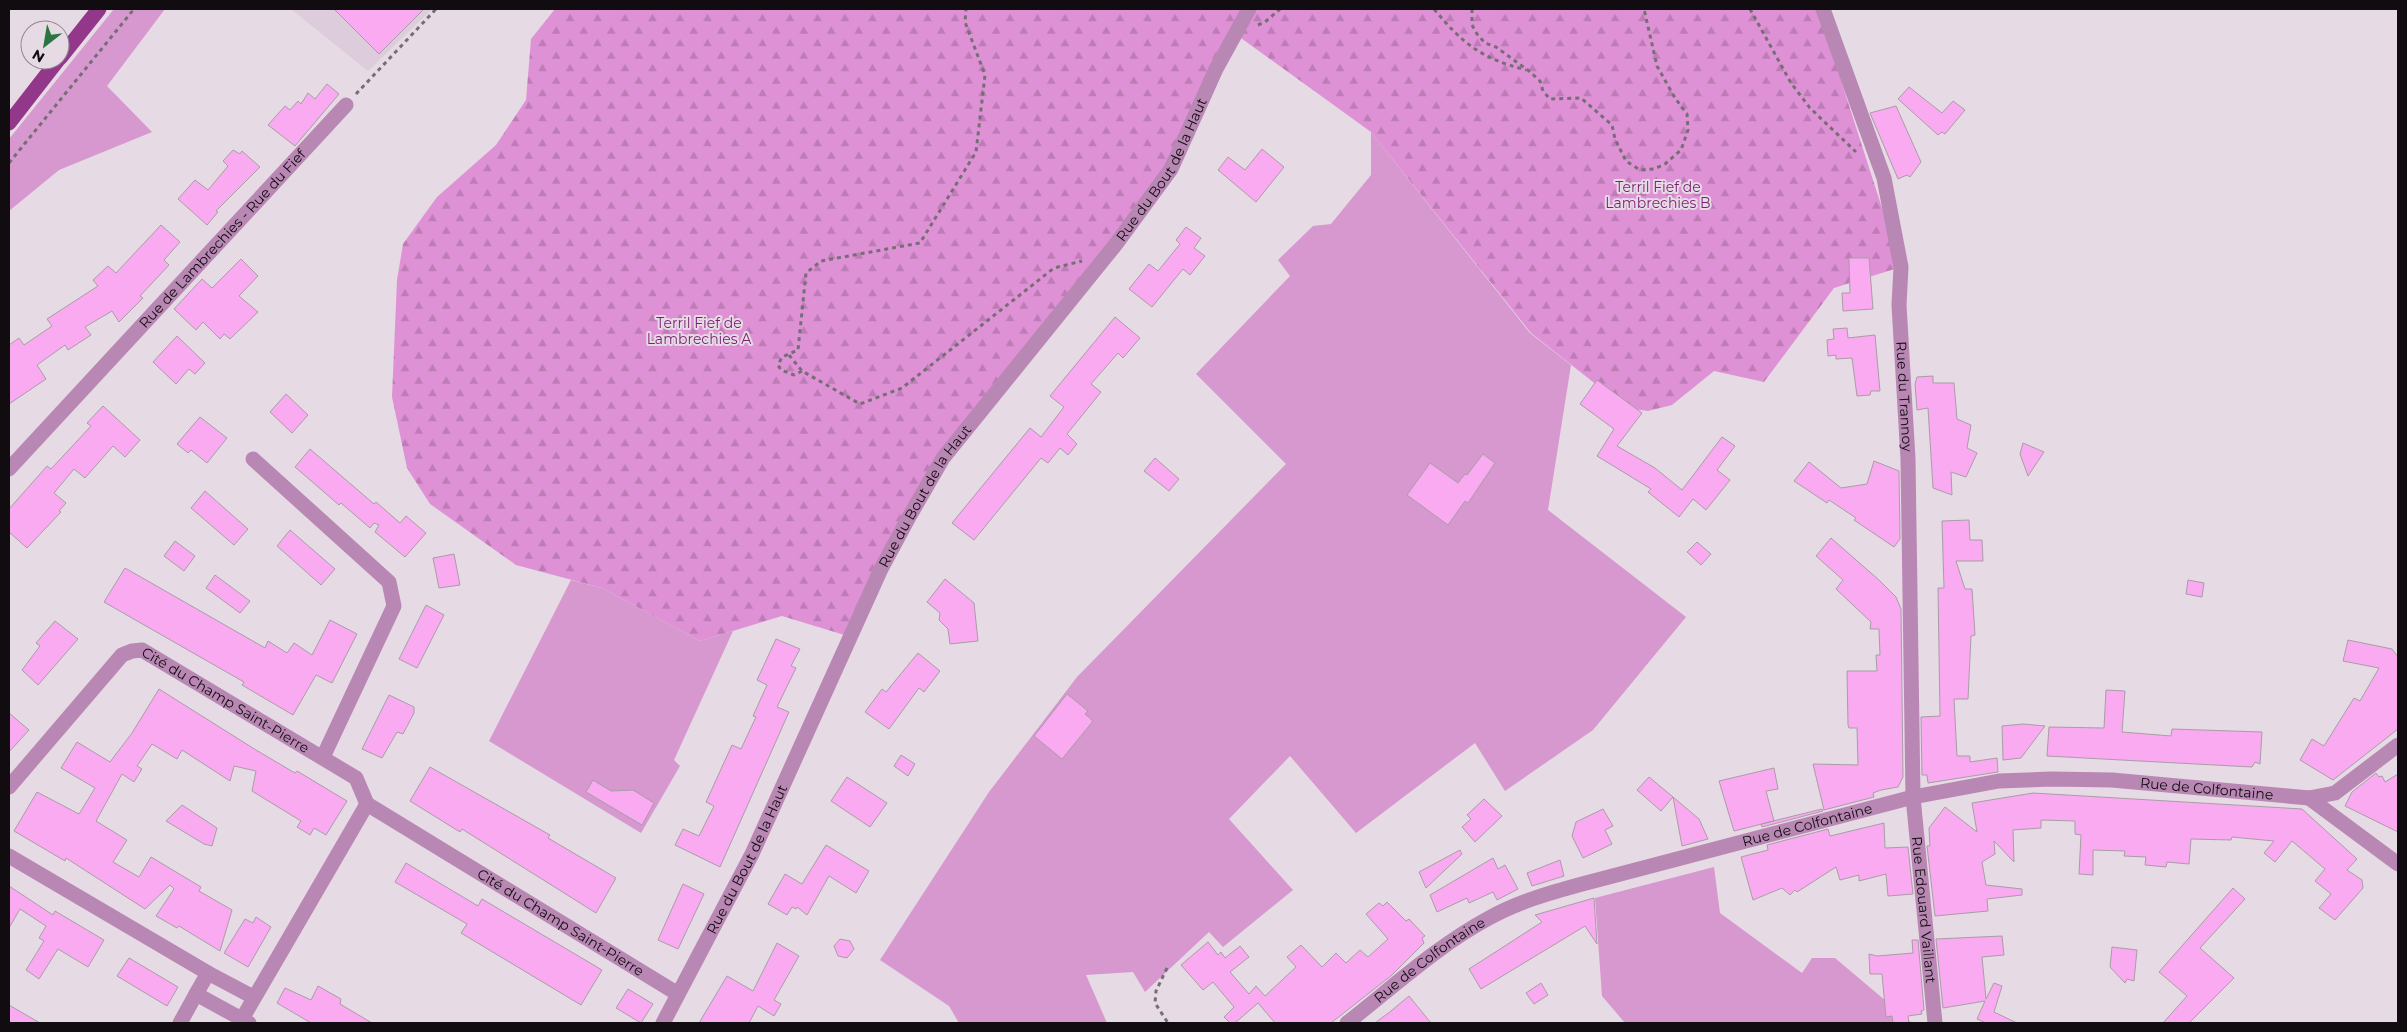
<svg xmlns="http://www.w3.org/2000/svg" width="2407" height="1032" viewBox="0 0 2407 1032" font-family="Montserrat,sans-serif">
  <defs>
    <pattern id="forest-firs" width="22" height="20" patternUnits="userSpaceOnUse" patternTransform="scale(1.25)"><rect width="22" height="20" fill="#df91d6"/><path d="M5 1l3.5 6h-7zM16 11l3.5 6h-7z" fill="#be7cb6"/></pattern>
  </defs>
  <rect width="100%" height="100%" fill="#e6dae4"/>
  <path fill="#ddccdb" d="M291,9H432L368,71Z"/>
  <path fill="#d797cf" d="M114,9H165L107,86L152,132L59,170L9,211V139Z
    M1371,132L1530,333L1571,365L1548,510L1686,617L1593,730L1505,791L1475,743L1356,833L1290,756L1229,819L1293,890L1223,947L1209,932L1145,992L1133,972L1086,975L1107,1023H959L949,1006L880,960L989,792L1077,677L1286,464L1196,374L1290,276L1278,260L1313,226L1331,224L1371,175Z
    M571,580L602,588L700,641L733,631L674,760L680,766L641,833L489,741Z
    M1714,867L1720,913L1802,973L1812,958H1835L1912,1023H1625L1602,996L1595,898Z"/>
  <path fill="url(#forest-firs)" d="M555,9H1818L1901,267L1834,288L1764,382L1714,371L1672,405L1648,411L1626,408L1531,333L1371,132L1234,33L1171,169L943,458L851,637L782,616L700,641L602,588L516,565L430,504L407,468L392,397L397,280L403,244L437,197L496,145L526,100L531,39Z"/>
  <path fill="#faaaf0" stroke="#a89da6" d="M334,9H424L379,54Z
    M327,84L339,94L295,146L268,125L285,106L290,110L298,101L301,104L308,93L315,99Z
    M1909,87L1942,113L1953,101L1965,110L1945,134L1942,132L1938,135L1898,99Z
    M1896,106L1921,162L1910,177L1907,175L1898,179L1870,113Z
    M1262,149L1284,167L1256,202L1218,170L1228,157L1245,170Z
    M233,150L240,154L242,151L260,167L216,211L218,212L207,225L178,199L195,180L208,190L228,166L223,161Z
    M161,225L180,242L164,260L169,265L140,296L143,298L119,322L112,311L85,327L91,335L68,350L65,345L37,365L46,379L9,404V345L19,338L24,345L52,326L47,319L98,286L93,280L108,266L116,273Z
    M1186,227L1201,238L1194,248L1205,256L1190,275L1183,269L1152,307L1129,289L1149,264L1158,271L1180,244L1176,240Z
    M1849,258H1869L1873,309L1843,311L1842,293H1850Z
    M241,259L258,276L239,296L258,312L230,339L224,334L220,339L203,322L196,330L174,309L202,279L212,288Z
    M1115,317L1140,338L1123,358L1118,353L1091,384L1101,392L1067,434L1077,444L1068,455L1060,448L1048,463L1041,458L974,540L952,523L1030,428L1041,437L1064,407L1050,396Z
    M1847,328L1848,338L1875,335L1880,391H1871L1870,395L1857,396L1852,358L1836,359V355L1828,356L1827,340L1834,339L1833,329Z
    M177,336L205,363L195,374L189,369L176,384L153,362Z
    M1933,376V383H1954L1957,419L1971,425L1967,448L1977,453L1966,477L1951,472L1952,495L1933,488L1928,408L1917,410L1915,384L1917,377Z
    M1597,380L1642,413L1617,446L1655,468L1682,490L1722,437L1735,446L1717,470L1730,480L1706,510L1693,499L1679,517L1648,492L1651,489L1597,456L1614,429L1580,404Z
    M286,394L308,415L292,433L270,412Z
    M103,406L140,440L125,457L113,446L85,478L74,469L54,493L66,503L59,511L61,512L27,548L9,532V509L47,466L51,469L91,426L87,423Z
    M200,417L227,438L207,463L191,450L188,453L177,444Z
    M2023,443L2044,452L2028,476L2020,454Z
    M310,449L374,504L376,502L400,523L406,516L426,533L405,557L375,532L379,525L374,523L370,528L341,503L339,505L295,467Z
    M1483,454L1495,463L1468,503L1465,501L1448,525L1407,495L1430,463L1458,483L1465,474L1467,475Z
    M1155,458L1179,479L1169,491L1144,471Z
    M1874,461L1899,471L1900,539L1894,547L1854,520L1856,518L1829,500L1827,503L1794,481L1809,462L1841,488L1867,484Z
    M205,491L248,529L234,545L191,508Z
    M1969,520L1970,540H1982L1983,561H1956L1965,589H1972L1975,635L1971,636L1968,699H1954L1957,756H1970V762L1997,758L1998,772L1928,783L1927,775H1922L1921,717L1940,716L1938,588H1944L1942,521Z
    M290,530L335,569L321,585L277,546Z
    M1831,538L1879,580L1896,597L1901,609L1903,777L1898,787L1881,790L1873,793L1874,797L1824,810L1813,764L1858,765L1857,728H1849L1848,725L1847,671H1877L1876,655H1880L1879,629H1870L1871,622L1836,589L1843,580L1816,556Z
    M175,541L195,556L184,571L164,556Z
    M1697,542L1711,554L1701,565L1687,552Z
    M454,554L460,585L439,588L433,558Z
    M125,568L265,648L268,641L287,653L294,643L312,655L330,620L357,634L332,683L316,675L293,715L242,685L244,682L104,602Z
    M215,575L250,601L240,613L206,588Z
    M945,579L974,603L978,641L950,644L948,629L939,620L940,613L927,602Z
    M2188,580L2204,583L2202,597L2186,594Z
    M426,605L444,615L417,668L399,659Z
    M55,621L78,639L38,685L22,670L40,646L36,643Z
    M776,639L800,649L791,666L796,668L777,707L789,712L720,867L675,845L683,829L699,836L714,806L706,802L732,745L741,749L756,717L753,716L767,685L757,680Z
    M2348,640L2392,649L2398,657V729L2333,780L2300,760L2312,739L2324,746L2354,698L2360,701L2379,668L2343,661Z
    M918,653L940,671L924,692L919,688L889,729L865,712L882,689L886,692Z
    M159,689L256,750L295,773L297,771L347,801L326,835L314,828L310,835L297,827L301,821L252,791L256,771L234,766L230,781L182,750L177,759L152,744L137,766L142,769L134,782L122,774L96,821L127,840L113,862L139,877L151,857L201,887L199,891L232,910L220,951L179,926L177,928L156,916L174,889L170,885L145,909L66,858L65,861L14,831L37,792L79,814L95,788L61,768L77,742L110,762L132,733Z
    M2106,690L2125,691L2122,732L2171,736L2172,729L2262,732L2260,764L2255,762L2252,767L2047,756L2049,727L2104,728Z
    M1067,694L1088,711L1085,714L1093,721L1062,759L1034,736Z
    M389,695L414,707V713L403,734L397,732L382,758L362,749Z
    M9,713L29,730L9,752Z
    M2023,724L2045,726L2021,758L2003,760L2002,726Z
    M901,755L915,764L908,776L894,766Z
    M430,767L550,835L548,838L616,878L596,913L462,829L460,832L410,801Z
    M1774,768L1778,789L1766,791L1774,821L1734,831L1719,781Z
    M2376,773L2379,777L2382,776L2385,782L2398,774V832L2345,806L2352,792Z
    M847,777L887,803L870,827L831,801Z
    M1649,777L1673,797L1661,811L1637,790Z
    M593,780L611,791L633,790L654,803L642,825L586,792Z
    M2033,793L2302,809L2357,859L2347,870L2362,880L2363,888L2335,920L2319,908L2331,894L2315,881L2325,869L2292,841L2275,862L2264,853L2274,841L2232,837L2231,840L2191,839L2189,864L2167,862L2166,867L2145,865L2146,857L2124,856L2125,851L2093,850V875L2079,874L2081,835L2075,834V821L2041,820V828L2013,830L2014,862L1994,841L1995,854L1982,862L1986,885L2022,889V895L1987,899L1988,911L1935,916L1927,846H1930L1929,828L1945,807L1977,832L1972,803Z
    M1673,797L1699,819L1708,839L1682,846Z
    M1484,799L1502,816L1475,842L1462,827L1471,819L1467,815Z
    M182,805L217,828L212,846L204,844L166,821Z
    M1603,809L1613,826L1605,830L1612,844L1583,858L1572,836L1576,822Z
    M1822,809L1823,811L1762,827L1761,824Z
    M1884,823L1885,848L1908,847L1913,894L1888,896L1886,874L1859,881V875L1840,880L1836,867L1797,892L1795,890L1790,895L1782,888L1753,900L1741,857L1768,850L1767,845L1828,829L1830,836Z
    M826,845L869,871L856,893L829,876L807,915L797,907L796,909L792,907L787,915L768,904L785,874L802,884Z
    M1460,850L1462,854L1426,888L1419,872Z
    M1493,858L1498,869L1505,865L1518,889L1497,900L1493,892L1469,903L1467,898L1437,912L1430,895Z
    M1560,860L1564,876L1532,886L1527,873Z
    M406,863L478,906L482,899L602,970L581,1005L461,933L467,924L395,882Z
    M683,884L704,894L678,949L658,940Z
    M9,886L53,915L55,911L104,940L88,967L58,949L39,979L26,970L44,941L39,938L46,926L20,909L9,928Z
    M2233,888L2245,899L2200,948L2234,978L2189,1023H2163L2187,996L2159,972Z
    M1594,898L1597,944L1585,926L1481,989L1469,969L1542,922L1535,915Z
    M1387,902L1406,921L1409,919L1425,936L1422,938L1424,943L1392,975L1331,1023H1275L1258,1003L1235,1023H1230L1224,1017L1234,1007L1213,982L1203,990L1181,965L1208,942L1218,955L1221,952L1225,958L1240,946L1249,957L1230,972L1249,994L1256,986L1265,996L1296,967L1287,957L1301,945L1322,967L1336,953L1346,963L1360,950L1368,957L1388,939L1366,914L1379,903L1383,906Z
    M256,917L271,927L248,967L224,953L245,919L253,923Z
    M2002,936L2004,955L1982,957L1986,999L1994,983L2002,986L1994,1012L2017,1023H1986L1977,1019L1985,1001L1943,1008L1936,939Z
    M840,939L850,941L854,949L847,958L838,956L834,946Z
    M1912,940H1918L1924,1010L1921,1011L1922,1014L1908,1016L1909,1023H1893L1892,1016L1886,1017L1882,974H1870L1869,954L1877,956L1913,953Z
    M777,943L799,956L774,1000L781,1004L774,1016L758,1006L749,1023H699L727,976L753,991Z
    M2112,947L2137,950L2134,981L2127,979L2125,983L2110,967Z
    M129,958L178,987L167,1006L117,976Z
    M1541,983L1548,995L1534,1004L1526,993Z
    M318,986L341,999L340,1004L372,1023H311L277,1003L285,988L311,1000Z
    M628,989L653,1004L641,1023L616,1008Z
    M1409,996L1431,1023H1375L1391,1011Z
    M9,1005L40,1023H9Z"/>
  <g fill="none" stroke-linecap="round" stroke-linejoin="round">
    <path stroke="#766e75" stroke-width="3" stroke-dasharray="4 4" stroke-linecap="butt" d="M1434,9C1464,45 1481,58 1526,70
      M1472,9V25L1477,34L1485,43L1496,47L1529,71L1540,81L1543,91L1550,99L1581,98L1612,125L1615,139L1626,161L1640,170L1654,169L1665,164L1681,150L1688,130L1687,114L1675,98L1657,66L1644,9
      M1750,9L1791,83L1810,108L1856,152
      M1258,25L1265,22L1280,9
      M356,94L436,9
      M9,163L134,9
      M789,355L802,371L860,404L902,388L1054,268L1082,261
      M802,371L794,375L781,370L778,365L782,357L798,350L806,273L821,261L920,243L976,152L985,75L965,22L966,9
      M1167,968L1156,991L1155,1003L1168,1023"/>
    <g stroke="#b987b3" stroke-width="15">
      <path id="s1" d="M1823,9L1884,178L1901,267L1899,305L1908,459L1913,797L1935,1023"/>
      <path d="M253,459L389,582L394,606L323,757"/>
      <path id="s2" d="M9,469L346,105"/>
      <path id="s3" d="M9,787L122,655L132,651L142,650L356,778L367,804L678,994"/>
      <path d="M2309,798L2398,864"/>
      <path d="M9,856L208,973L196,994L249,1023"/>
      <path d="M208,973L253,997"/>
      <path d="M242,1019L367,804"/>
      <path d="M180,1023L196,994"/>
      <path id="s4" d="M663,1023L752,854L881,569L909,517L943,458L1116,244L1171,169L1216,69L1249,9"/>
      <path id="s5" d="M1347,1023C1393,987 1437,946 1489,918C1519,901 1553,892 1586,883L1913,797L1999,781L2051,779L2112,780L2309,798L2335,793L2398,745"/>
    </g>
    <path stroke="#93378b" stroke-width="15" d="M60,58L99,9
      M9,123L58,60"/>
  </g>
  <g text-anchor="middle" stroke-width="4" stroke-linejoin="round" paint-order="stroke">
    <g font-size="14" fill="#100c0f" stroke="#e6dae4">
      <text dy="5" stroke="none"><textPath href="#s4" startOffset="994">Rue du Bout de la Haut</textPath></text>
      <text dy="5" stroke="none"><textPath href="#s2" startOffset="314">Rue de Lambrechies - Rue du Fief</textPath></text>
      <text dy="5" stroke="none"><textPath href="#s1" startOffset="400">Rue du Trannoy</textPath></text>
      <text dy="5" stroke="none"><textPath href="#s4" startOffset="589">Rue du Bout de la Haut</textPath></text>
      <text dy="5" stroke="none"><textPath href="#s3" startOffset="292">Cité du Champ Saint-Pierre</textPath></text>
      <text dy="5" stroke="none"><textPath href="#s5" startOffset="914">Rue de Colfontaine</textPath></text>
      <text dy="5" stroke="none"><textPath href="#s5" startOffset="509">Rue de Colfontaine</textPath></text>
      <text dy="5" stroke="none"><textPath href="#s4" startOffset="184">Rue du Bout de la Haut</textPath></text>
      <text dy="5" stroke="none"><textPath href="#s1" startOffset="914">Rue Edouard Vaillant</textPath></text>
      <text dy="5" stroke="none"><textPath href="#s3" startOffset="699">Cité du Champ Saint-Pierre</textPath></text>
      <text dy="5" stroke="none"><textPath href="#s5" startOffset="104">Rue de Colfontaine</textPath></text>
    </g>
    <g font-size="14" fill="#7a1f74" stroke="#e6dae4">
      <text x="1658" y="192">Terril Fief de<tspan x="1658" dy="16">Lambrechies B</tspan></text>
      <text x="699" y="328">Terril Fief de<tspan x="699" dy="16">Lambrechies A</tspan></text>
    </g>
  </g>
  <rect width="2407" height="1032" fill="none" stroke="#100c0f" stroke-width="20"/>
  <g transform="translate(45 45) rotate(211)"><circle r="24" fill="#e6dae4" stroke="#90888f"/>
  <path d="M0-4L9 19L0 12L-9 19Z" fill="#2b7543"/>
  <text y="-8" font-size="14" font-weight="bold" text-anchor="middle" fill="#100c0f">N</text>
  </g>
</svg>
